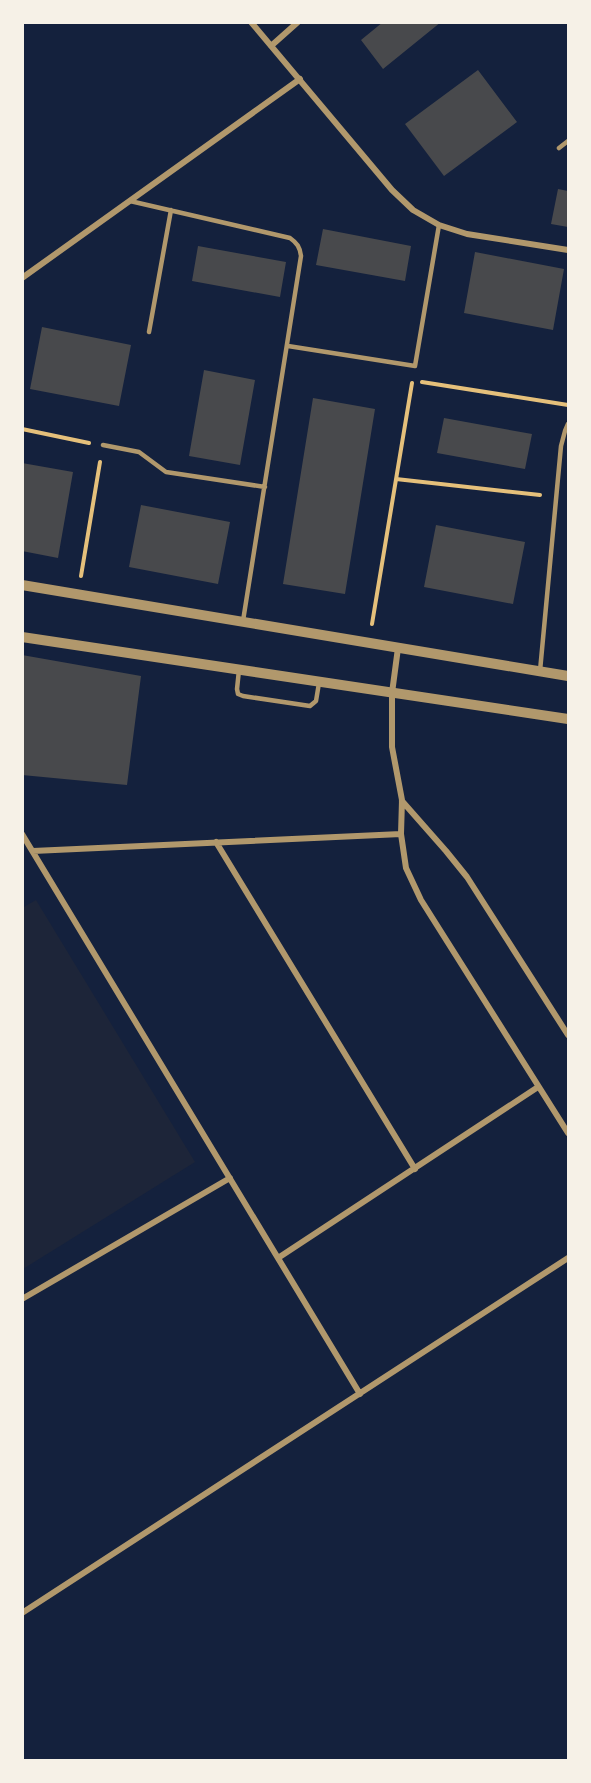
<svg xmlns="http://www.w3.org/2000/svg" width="591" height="1783" viewBox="0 0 591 1783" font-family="Quicksand,sans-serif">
  <rect width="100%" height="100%" fill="#14213d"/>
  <path fill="#1d2539" d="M36,900L195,1162L23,1269L22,908Z"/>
  <path fill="#48494c" d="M383,22H441L383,69L361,40Z
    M478,70L517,122L444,176L405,124Z
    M558,189L568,191V227L551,224Z
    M323,229L411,246L405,281L316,265Z
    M198,246L286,262L280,297L192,281Z
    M475,252L564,269L553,330L464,313Z
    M42,327L131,345L119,406L30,389Z
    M204,370L255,380L240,465L189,456Z
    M313,398L375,409L345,594L283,584Z
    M444,418L532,434L525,469L437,453Z
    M22,463L73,472L58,558L22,551Z
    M141,505L230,522L218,584L129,567Z
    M436,525L525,542L513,604L424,587Z
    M22,655L141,676L127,785L22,775Z"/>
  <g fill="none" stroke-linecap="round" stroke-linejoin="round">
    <path stroke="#e5c07b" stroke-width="4" d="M422,382L568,405
      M22,429L89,443
      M396,479L540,495
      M81,576L100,462
      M372,624L412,383"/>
    <path stroke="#b1986c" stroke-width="4.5" d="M559,148L568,141
      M130,201L290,238C297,243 300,247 301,256L243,621
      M149,332L171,210
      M288,346L415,366L439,225
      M103,445L139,452L166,472L265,487
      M239,670L237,689L238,694L243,696L310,706L316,701L319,683
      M540,671L561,446L565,431L568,424"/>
    <path stroke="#b1986c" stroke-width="6" d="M251,22L392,190L413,210L439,225L467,234L568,250
      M271,46L298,22
      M22,278L300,79
      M398,648L392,693V747L402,800L401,834L406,868L421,900L568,1133
      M402,801L446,851L467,877L568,1035
      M22,834L360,1394
      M216,842L415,1169
      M33,851L401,834
      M278,1258L538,1087
      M22,1299L230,1178
      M22,1613L568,1258"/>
    <path stroke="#b1986c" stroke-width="10" d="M22,585L568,676
      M22,637L568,719"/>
  </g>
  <rect width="591" height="1783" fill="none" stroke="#f6f1e7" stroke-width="48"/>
</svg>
